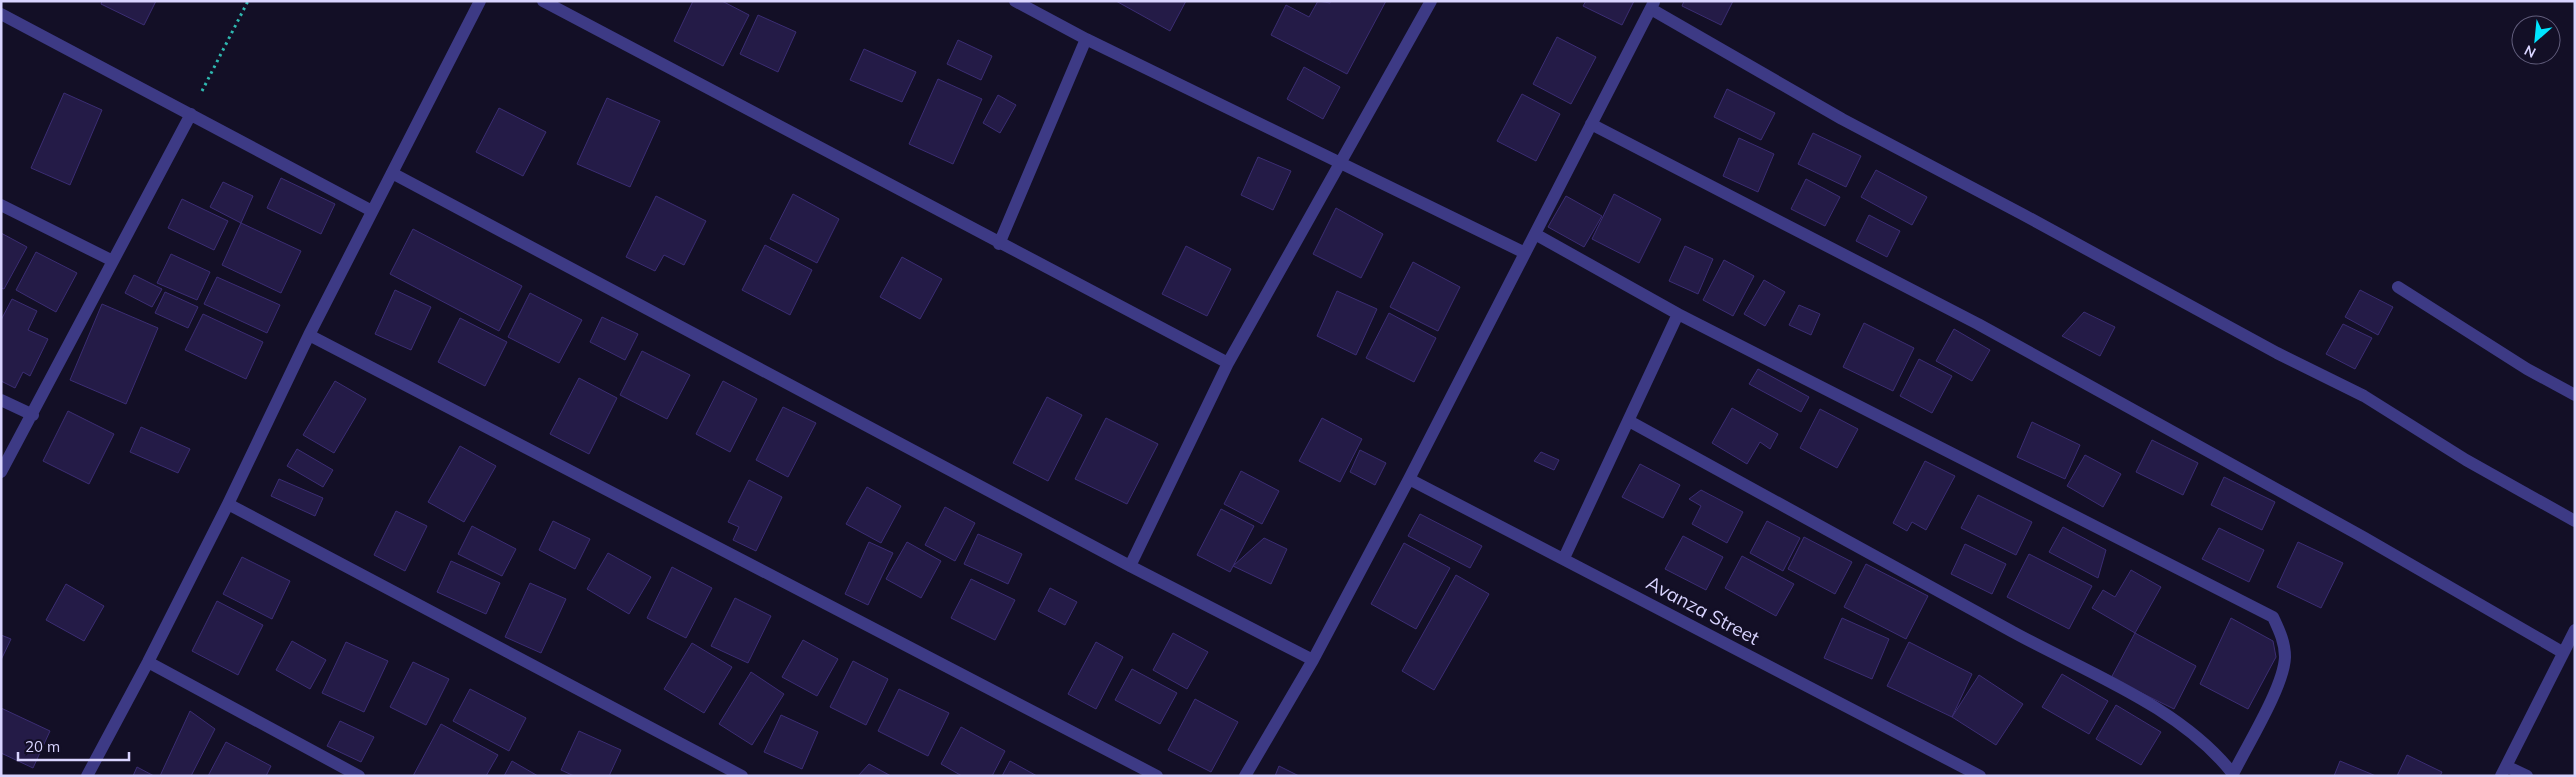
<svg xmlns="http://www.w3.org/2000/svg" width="2576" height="777" viewBox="0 0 2576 777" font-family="Mulish,sans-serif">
  <rect width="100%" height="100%" fill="#130f26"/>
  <path fill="#241b47" stroke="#3b2d73" d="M102,1H156L144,25L101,4Z
    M693,1H722L749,15L723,66L674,41Z
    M1116,1H1186L1170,31Z
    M1318,1L1330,3L1331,1H1386L1347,74L1271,35L1286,5L1309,17Z
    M1586,1H1634L1622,25L1583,6Z
    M1684,1H1733L1721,25L1682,6Z
    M758,15L796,32L778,72L740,54Z
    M1557,37L1596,57L1571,104L1533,84Z
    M958,40L992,56L981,80L947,64Z
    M864,49L916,72L902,102L850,80Z
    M1304,67L1340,87L1323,119L1287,99Z
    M938,79L982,99L953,164L909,144Z
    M1727,89L1775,113L1761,140L1714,117Z
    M64,93L102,110L70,185L31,168Z
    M1522,94L1560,114L1536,161L1497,141Z
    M998,95L1016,105L1000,133L983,123Z
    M607,98L660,121L630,187L577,164Z
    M499,108L546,132L523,176L476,152Z
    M1813,133L1861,156L1846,187L1798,164Z
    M1739,138L1774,154L1758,192L1723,176Z
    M1258,157L1291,171L1273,210L1241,195Z
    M1876,170L1927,197L1912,225L1861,197Z
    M281,178L335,204L321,234L267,208Z
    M1806,179L1840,197L1825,226L1791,209Z
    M223,182L253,196L241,223L210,207Z
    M793,194L839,219L817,263L770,239Z
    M1614,194L1661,219L1639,263L1592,239Z
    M656,196L706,221L684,265L664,255L655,271L626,257Z
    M1566,196L1602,216L1584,247L1548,227Z
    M182,199L228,221L214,250L168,228Z
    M1336,208L1383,234L1361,278L1313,254Z
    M1869,215L1900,231L1887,257L1856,241Z
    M241,223L301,251L281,293L222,265Z
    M413,229L522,286L499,331L390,274Z
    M1,233L27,247L4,289L1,288Z
    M765,245L812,270L790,315L742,290Z
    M1186,246L1231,269L1207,316L1162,294Z
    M1685,246L1713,259L1698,294L1669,281Z
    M36,252L77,273L56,312L16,290Z
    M171,254L210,272L197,300L157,283Z
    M902,257L942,279L920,319L880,297Z
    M1724,260L1754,276L1733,316L1703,300Z
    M1413,262L1460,287L1438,331L1390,307Z
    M134,275L162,289L152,307L125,293Z
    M217,277L280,305L267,333L204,304Z
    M1764,280L1785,292L1765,326L1744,314Z
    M395,290L431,307L411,350L375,334Z
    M2360,290L2393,307L2378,335L2345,317Z
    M1337,291L1377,309L1356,355L1317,336Z
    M165,292L198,307L188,328L155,313Z
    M530,293L582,320L559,363L508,337Z
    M12,299L37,311L28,330L48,339L30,376L23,372L15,388L1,381V320Z
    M102,304L158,328L126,404L70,380Z
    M1799,305L1820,314L1811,335L1789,325Z
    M2084,312L2115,327L2100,356L2062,336Z
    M1389,313L1436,338L1414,382L1366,358Z
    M203,314L263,342L246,379L185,350Z
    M602,317L638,334L625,360L590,342Z
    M460,318L507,342L485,386L438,362Z
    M1864,323L1914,348L1893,391L1843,367Z
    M2343,324L2372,338L2355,369L2326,354Z
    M1954,329L1990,350L1972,381L1936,361Z
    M642,351L690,375L667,419L620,395Z
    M1919,359L1952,376L1932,413L1900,396Z
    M1758,369L1809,397L1801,412L1749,384Z
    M579,378L617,398L589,454L550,434Z
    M335,381L366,399L334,453L303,435Z
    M723,381L757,399L730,452L696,434Z
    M1047,397L1082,415L1048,481L1013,463Z
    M783,407L816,423L788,477L756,460Z
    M1732,408L1778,434L1770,449L1760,442L1747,464L1712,443Z
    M1820,409L1858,429L1837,468L1800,448Z
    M68,411L114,434L89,484L43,461Z
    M1106,418L1158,444L1127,504L1075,479Z
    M1322,418L1362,439L1340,482L1299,461Z
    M2032,422L2080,445L2065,479L2017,457Z
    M141,427L190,449L178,473L130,452Z
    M2152,440L2198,463L2183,495L2136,472Z
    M460,446L496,466L464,522L428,502Z
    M297,449L333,470L323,487L287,466Z
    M1360,450L1386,463L1375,485L1350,472Z
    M1541,452L1559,460L1554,470L1534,461Z
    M2085,455L2121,474L2103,507L2067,486Z
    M1925,461L1955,476L1926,530L1912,522L1907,531L1893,523Z
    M1640,464L1680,485L1663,518L1622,497Z
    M1241,471L1279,491L1262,524L1224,504Z
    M2224,477L2275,502L2262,530L2211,505Z
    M279,479L323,498L315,516L271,496Z
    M749,480L782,497L756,551L733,540L739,527L728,522Z
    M867,487L901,506L881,543L846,524Z
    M1701,490L1743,512L1727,543L1692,524L1701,506L1689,499Z
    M1978,495L2032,522L2016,555L1961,528Z
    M945,507L975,523L955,561L925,545Z
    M1221,509L1254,526L1230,572L1197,555Z
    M396,511L427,526L405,571L374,555Z
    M1420,514L1482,546L1470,568L1408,536Z
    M553,521L590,539L575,569L539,550Z
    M1767,521L1800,538L1783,571L1750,553Z
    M472,526L516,549L502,576L458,554Z
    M2063,527L2106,550L2098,578L2049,552Z
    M2219,528L2264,550L2249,582L2202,559Z
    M978,534L1022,554L1008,584L964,564Z
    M1683,536L1723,557L1706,590L1665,569Z
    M1804,537L1852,562L1835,594L1788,569Z
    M1264,538L1287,549L1271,584L1233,566Z
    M869,542L893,553L868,605L845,594Z
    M907,542L941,561L921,598L886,579Z
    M2298,542L2343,563L2321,608L2277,587Z
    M1404,543L1450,568L1416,629L1371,604Z
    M1965,544L2006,564L1992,594L1951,574Z
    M608,553L651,577L629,614L587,589Z
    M2029,554L2092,586L2069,629L2007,597Z
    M1742,556L1794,584L1776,616L1725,588Z
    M242,557L290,581L272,619L223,594Z
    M451,561L500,583L486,614L437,592Z
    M1866,564L1928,596L1906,639L1844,607Z
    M672,567L712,588L686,638L647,618Z
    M2131,570L2161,587L2135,633L2092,608L2103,590L2115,597Z
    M1456,575L1489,594L1434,690L1402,671Z
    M971,579L1015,600L995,640L951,618Z
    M530,583L566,599L541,653L505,637Z
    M66,584L104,606L84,641L46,620Z
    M1050,588L1077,602L1065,625L1038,611Z
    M735,598L771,616L748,663L711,646Z
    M217,601L263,625L238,675L192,651Z
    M1842,618L1889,639L1872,679L1824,658Z
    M2231,618L2273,641L2276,657L2248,709L2200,684Z
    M1173,633L1208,652L1187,689L1153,670Z
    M2135,633L2196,666L2174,709L2111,678Z
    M1,635L11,639L1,660Z
    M803,640L838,659L817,696L782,677Z
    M292,641L326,660L310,689L276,670Z
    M346,642L388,661L364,712L322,693Z
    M1096,642L1123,657L1096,709L1068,694Z
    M1909,642L1972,674L1952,717L1887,686Z
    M692,643L732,667L704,713L664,689Z
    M853,661L888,679L866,725L830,707Z
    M413,662L449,679L426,725L390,707Z
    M1132,669L1177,693L1160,724L1115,700Z
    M751,672L784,694L752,745L719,724Z
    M2062,674L2108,701L2089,734L2042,707Z
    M1979,675L2023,704L1996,745L1952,717Z
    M470,689L526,718L509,751L453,721Z
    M899,689L949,713L928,756L878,731Z
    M1195,699L1238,722L1211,772L1168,750Z
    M2116,705L2161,732L2141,765L2096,739Z
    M1,708L50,731L33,768L1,753Z
    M190,711L215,729L191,776H160Z
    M781,715L818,732L802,769L764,752Z
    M340,721L374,737L361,762L327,746Z
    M441,724L498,755L486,776H413Z
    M961,727L1005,751L992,776H962L941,764Z
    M579,731L621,750L609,776H574L561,770Z
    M226,742L271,766L266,776H208Z
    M2407,755L2442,772L2440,776H2397Z
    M512,761L538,776H504Z
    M1010,761L1037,776H1002Z
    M2340,761L2376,776H2334Z
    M869,764L891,776H858Z
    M1279,766L1299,776H1275Z
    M137,767L154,776H133Z"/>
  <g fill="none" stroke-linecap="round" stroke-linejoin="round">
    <path stroke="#2fb8b0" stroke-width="3" stroke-dasharray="2.5 4" stroke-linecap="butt" d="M202,91L248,1"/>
    <path stroke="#3d3a85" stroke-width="12" d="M543,1L1228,363
      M1015,1L1086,39L1525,253
      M1651,9L1842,119L2022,214L2277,353L2364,396L2466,460L2575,521
      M1,14L372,211
      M1591,124L1978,324L2363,537L2562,652
      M392,173L1130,566L1313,660
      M1,205L113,261
      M1535,234L1678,314L2273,617C2279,630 2285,642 2285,657C2284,687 2246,747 2232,776
      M999,244L1086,39
      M2398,287L2527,369L2575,395
      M309,335L1157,776
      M1,400L33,415
      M1629,421C1757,492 1885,562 2013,632C2086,672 2181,707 2233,774
      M1,472L191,114
      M1409,479L1980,776
      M228,504L742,776
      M1564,558L1678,314
      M1130,566L1228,363L1431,1
      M148,662L359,776
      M2506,766L2527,776
      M87,776L148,662L228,504L309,335L480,1
      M1245,776L1313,660L1409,479L1654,2
      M2501,776L2575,630"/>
  </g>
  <g text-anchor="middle" stroke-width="5" stroke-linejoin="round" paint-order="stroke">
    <g font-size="19" fill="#d9d4ff" stroke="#130f26">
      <text transform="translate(1703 610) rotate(28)" y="7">Avanza Street</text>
    </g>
  </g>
  <rect width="2576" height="777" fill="none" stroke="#d9d4ff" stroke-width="5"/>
  <g transform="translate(2536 40) rotate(207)"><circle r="24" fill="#130f26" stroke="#625e7d"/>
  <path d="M0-4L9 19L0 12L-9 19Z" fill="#00e5ff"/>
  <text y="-8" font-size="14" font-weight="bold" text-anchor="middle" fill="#d9d4ff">N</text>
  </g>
  <path d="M18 752v8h111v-8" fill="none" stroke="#d9d4ff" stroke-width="2.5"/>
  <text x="25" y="752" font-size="15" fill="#d9d4ff" stroke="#130f26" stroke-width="4" paint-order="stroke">20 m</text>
</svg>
